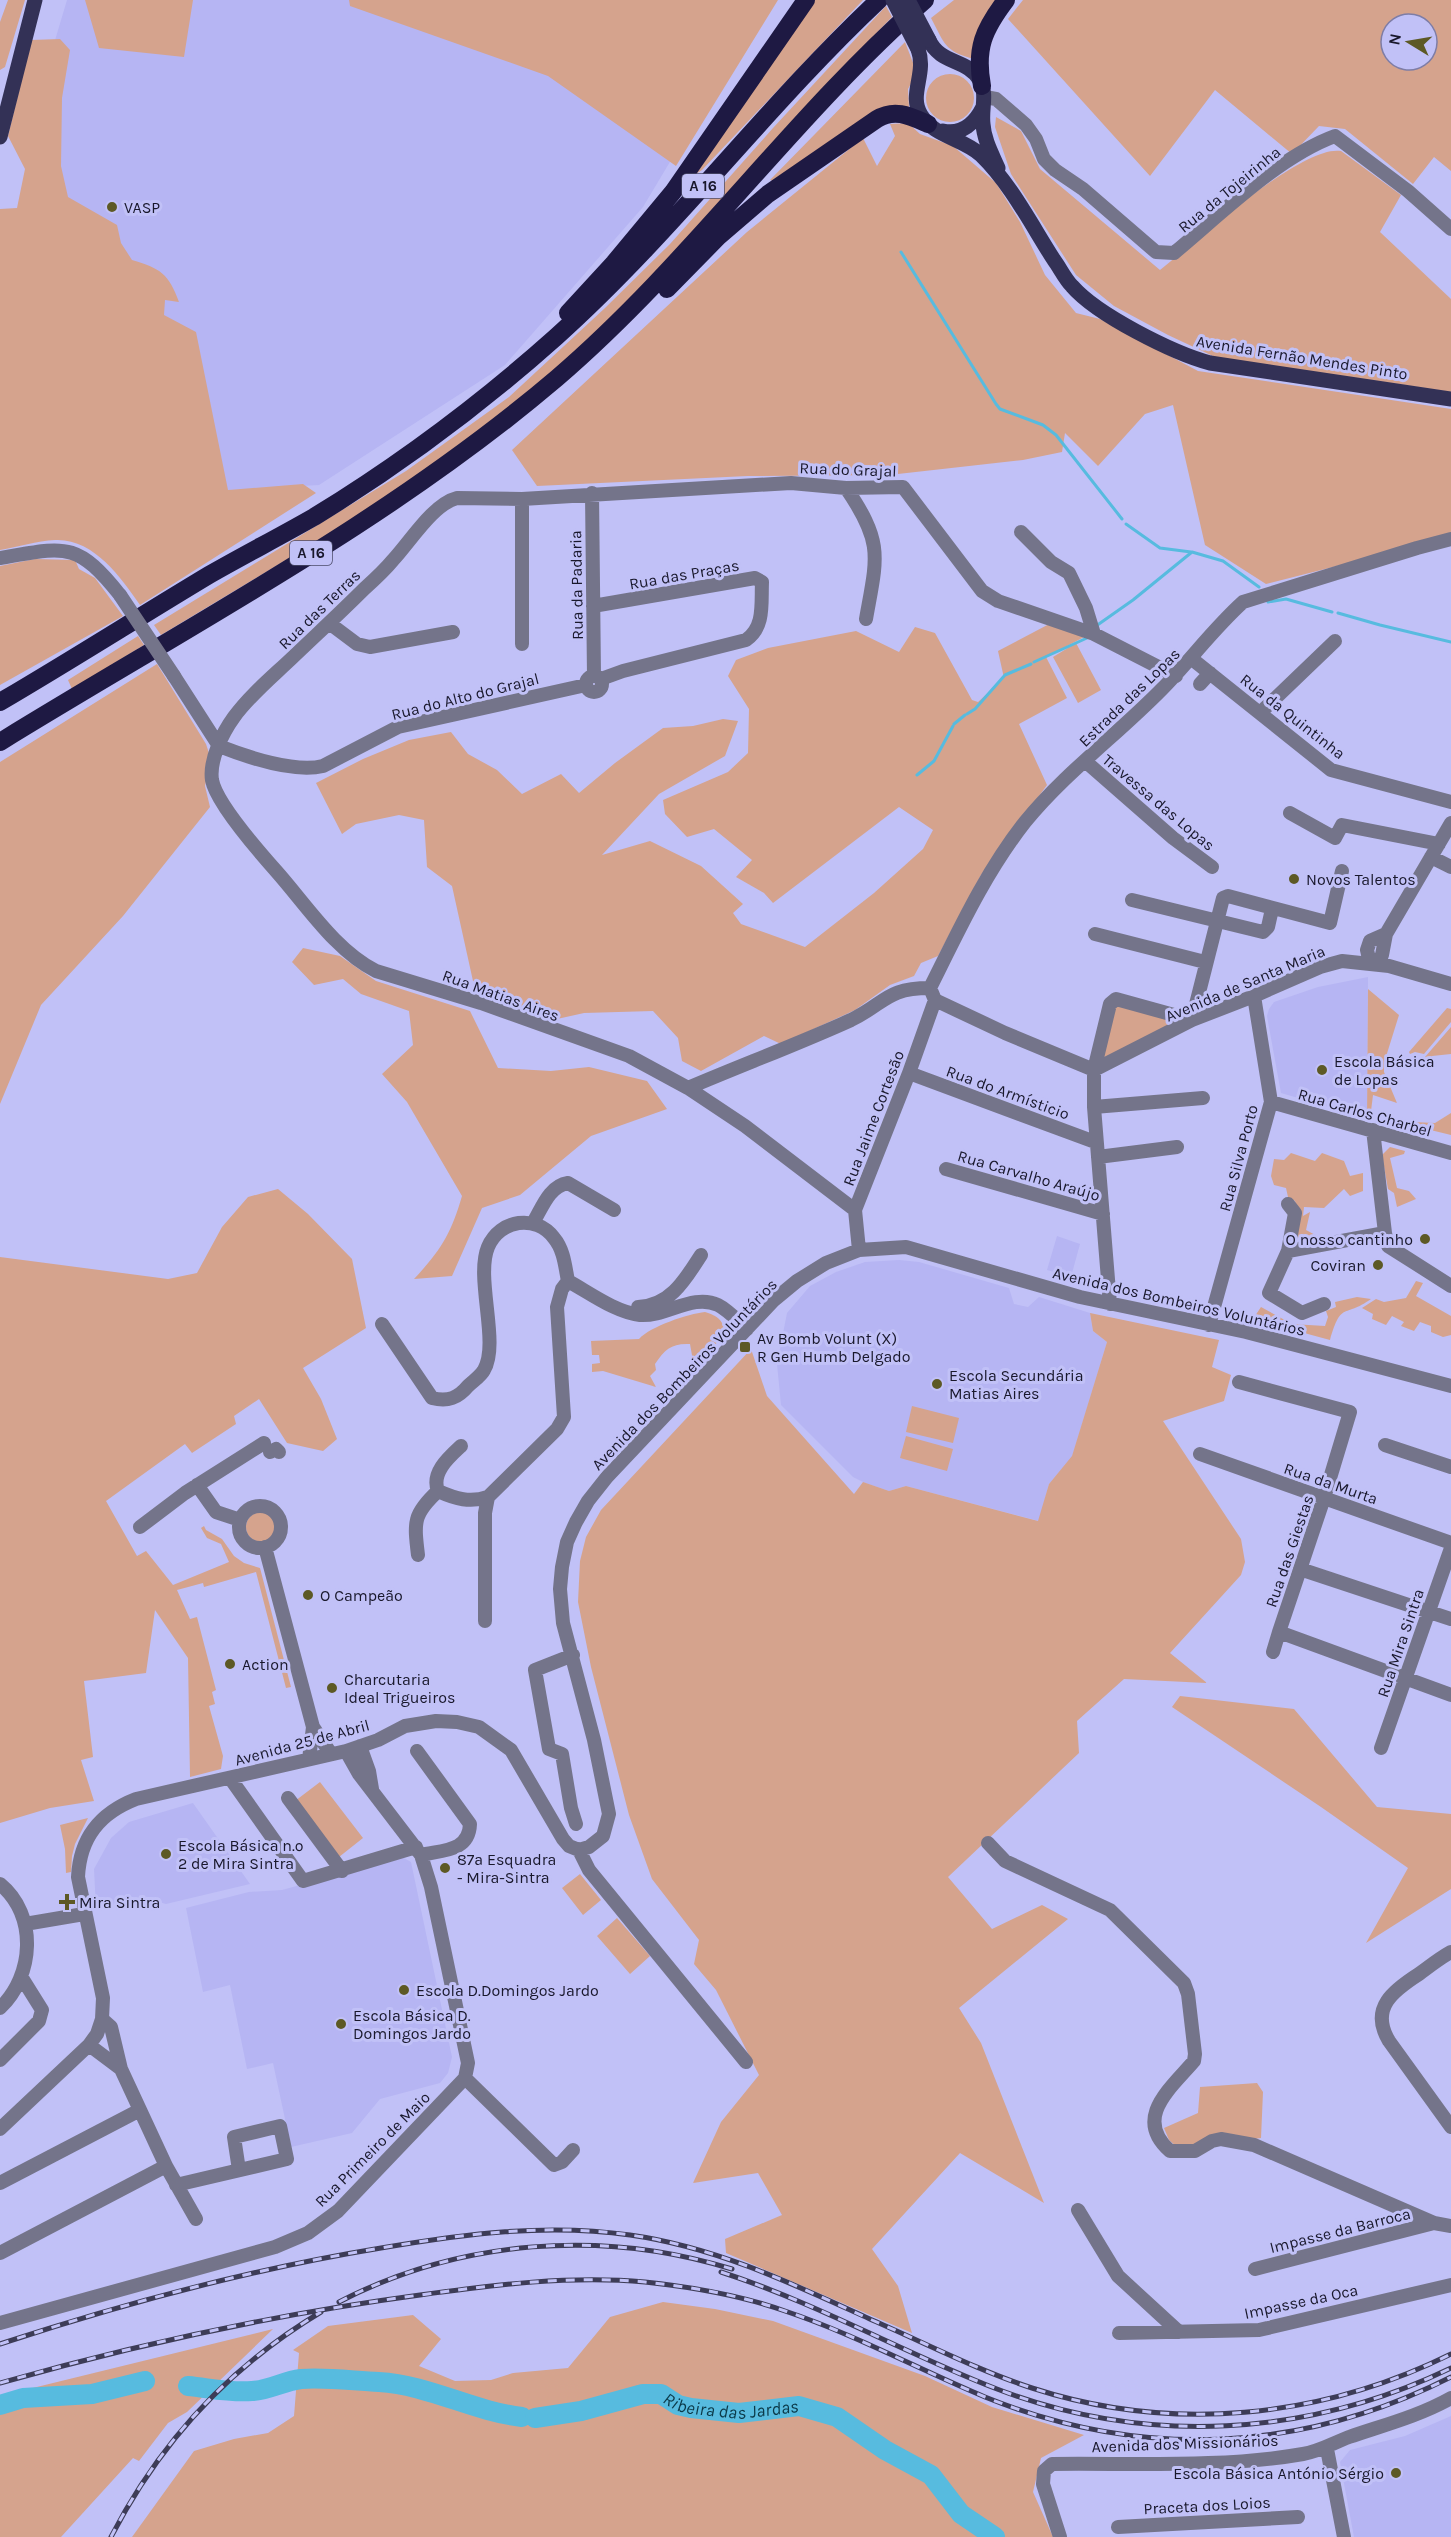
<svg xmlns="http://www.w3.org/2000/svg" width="1451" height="2537" viewBox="0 0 1451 2537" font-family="Karla,sans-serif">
  <rect width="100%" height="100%" fill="#c1c1f7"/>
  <path fill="#b6b5f3" d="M67,0H507L686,135L643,207L505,365L319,485L228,490L67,278L42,84Z
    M1368,977L1367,1118L1281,1093L1267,1016L1269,1009L1274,1002L1318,987Z
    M1057,1236L1080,1244L1071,1277L1047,1270Z
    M899,1260L919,1262L1009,1288L1014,1304L1028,1307L1039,1297L1090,1313L1093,1331L1107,1342L1072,1457L1049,1484L1039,1521L906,1486L889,1491L865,1483L853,1477L781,1405L777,1364L787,1313L810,1286L836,1272L865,1262Z
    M193,1803L250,1884L166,1904L145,1898L96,1908L94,1869L111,1838L129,1822Z
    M402,1857L411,1862L452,2057L448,2073L440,2083L380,2099L352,2133L291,2147L273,2063L247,2069L230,1985L203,1992L186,1908L249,1892L282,1890Z
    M1451,2416V2537H1354L1340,2462L1350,2450L1405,2436Z"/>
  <path fill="#d5a38d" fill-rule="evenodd" d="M8,0H25L5,67L0,70V22Z
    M85,0H193L184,57L99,48Z
    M349,0H778L676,166L548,76L350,6Z
    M812,0H863L702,170L696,174Z
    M954,0H1000L974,59C944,51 945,44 931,18Z
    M1023,0H1451V171L1434,157L1413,184L1345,129L1319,126L1292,154L1215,90L1150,176L1008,19ZM1391,24H1427V60H1391Z
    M886,6L892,17C766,145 654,291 514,405C405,493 280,563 161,635L154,625L406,471L509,397L605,308L670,244L773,128Z
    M60,39L70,50L62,98L61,166L68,197L117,225L121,243L132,260C160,268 169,274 179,302L165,300L164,315L196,332L228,490L303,484L316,493L140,605C121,577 93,538 55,540C37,541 18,547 0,550V209L17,208L25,169L8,136L31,40Z
    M905,42L917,73L908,89L909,107L888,106L777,182L770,180Z
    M926 98a24 24 0 1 1 48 0a24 24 0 1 1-48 0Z
    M996,117L1021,131L1040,169L1160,270C1194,243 1302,144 1341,151L1401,195L1380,232L1451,299V392L1215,357L1168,335L1114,306L1076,275L1011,174L995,127Z
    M908,123L920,134L953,146L996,183L1020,222L1045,275L1076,313L1100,319L1198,371L1451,409V537L1266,584L1205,545L1173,405L1145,414L1098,466L1065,433L1062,452L1023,460L889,475L748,476L537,486L512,450L747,232L863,138L877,166L895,136L890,124Z
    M35,559L75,560L79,569L95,578L123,616L0,685V566Z
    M1053,622L1086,636L1046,657L1067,698L1019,724L1047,785L981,875L938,956L921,963L914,976L890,985L855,1010L781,1044L764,1036L701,1071L682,1061L678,1038L653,1011L584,1013L548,1021L473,981L452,886L427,867L424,820L399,815L356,824L342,834L316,783L363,759L409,740L451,732L468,754L497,770L522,794L561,774L579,793L615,763L663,728L693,726L723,719L738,721L725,756L659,794L602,855L650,841L701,866L743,904L733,913L741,924L805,947L874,893L923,849L933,830L899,807L773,903L764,893L736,877L752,860L714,829L687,837L665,814L663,800L728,772L748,753L749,709L728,676L736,660L768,648L856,631L899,652L915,627L935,633L972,700L978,702L1004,678L998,651Z
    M138,636L144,645L72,689L68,680Z
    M1076,643L1101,690L1078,703L1053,657Z
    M157,664L206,744L211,759L205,786L210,807L123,916L41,1005L0,1104V762Z
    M303,948L340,956L376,981L470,1011L498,1068L551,1071L589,1067L647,1081L667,1109L591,1136L520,1195L482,1208L452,1276L414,1279C441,1250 451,1234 462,1196L407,1102L382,1074L413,1045L409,1011L361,994L343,979L314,985L292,962Z
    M1368,989L1399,1015L1384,1063V1072L1397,1103L1373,1095L1371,1111L1367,1118Z
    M1115,1004L1181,1021L1100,1060Z
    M1447,1008L1451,1009V1022L1424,1054L1415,1052L1410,1054L1409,1052Z
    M1451,1027V1054L1432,1056V1059L1428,1061L1425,1057Z
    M1451,1113V1135L1410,1125L1413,1122L1435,1123Z
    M1390,1147L1405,1151L1404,1154L1390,1158L1397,1188L1409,1191L1416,1199L1397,1207L1394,1193L1388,1189L1382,1155Z
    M1291,1153L1315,1161L1322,1153L1344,1161L1350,1176L1363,1173V1191L1350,1196L1344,1189L1324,1208L1304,1207L1303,1216L1310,1212L1306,1230L1319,1237L1300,1239L1297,1236L1298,1213L1295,1201L1288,1197L1286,1188L1274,1185L1271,1176L1274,1159L1284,1160Z
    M278,1189L308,1214L352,1259L366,1328L303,1368L321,1399L337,1439L323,1451L287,1443L259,1399L234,1416L236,1424L192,1453L185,1444L106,1501L137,1556L146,1551L173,1585L229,1562L221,1544L207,1538L201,1528L204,1526L206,1530L222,1539L234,1556L244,1563L260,1568L291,1687L286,1688L256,1572L204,1587L203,1583L177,1590L190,1619L197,1617L216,1690L212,1692L215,1704L209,1706L223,1756L221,1769L190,1777L188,1658L155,1610L146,1673L84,1681L93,1757L81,1760L94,1801L50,1808L0,1823V1257L168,1279L197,1273L222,1227L248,1197Z
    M1416,1281L1423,1283L1416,1296L1451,1316V1335L1443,1337L1431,1332V1326L1420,1322L1414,1331L1401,1326L1404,1322L1392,1316L1386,1325L1372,1319L1373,1314L1362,1308L1376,1299L1384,1302L1406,1298Z
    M1357,1297L1371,1299C1343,1319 1342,1300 1330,1340L1253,1319L1261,1307L1292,1324L1325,1326L1328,1317L1326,1311L1336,1307L1335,1302Z
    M705,1312C718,1316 723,1320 726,1334C715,1345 706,1353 693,1361L690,1344C672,1343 665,1349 655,1364L656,1370L650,1376L656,1387L603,1371L592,1372V1364L600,1363L599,1355H592L591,1341L639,1339C651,1326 688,1314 705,1312Z
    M1090,1313L1219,1340L1212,1367L1231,1375L1224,1401L1163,1421L1241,1539L1245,1562L1241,1575L1170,1653L1207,1683L1124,1679L1077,1721L1079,1753L948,1877L992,1929L1042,1905L1068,1919L959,2008L981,2043L1044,2203L960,2153L872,2249L898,2286L912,2333L726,2253L725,2239L782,2215L758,2173L693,2183L721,2122L759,2075L716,1990L694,1964L699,1940L652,1879L629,1815L591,1667L578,1602L580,1561L586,1537L601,1510L751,1349L767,1396L854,1494L863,1482L889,1491L906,1486L1038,1521L1049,1484L1072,1456L1107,1342L1093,1331Z
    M912,1406L959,1418L953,1443L906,1432Z
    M906,1436L953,1449L947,1471L900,1458Z
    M246 1527a15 15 0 1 1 30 0a15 15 0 1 1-30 0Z
    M1180,1696L1294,1709L1377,1807L1451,1814V1889L1366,1943L1408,1868L1321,1807L1172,1707Z
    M320,1782L363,1838L339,1857L295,1801Z
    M88,1818L75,1844L72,1856L71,1872L66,1873L65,1849L60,1825Z
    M580,1874L601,1900L583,1915L562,1888Z
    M617,1918L650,1956L630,1974L597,1936Z
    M1257,2083L1263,2092L1261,2138L1188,2148H1178L1169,2140L1164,2128L1198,2113L1200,2087Z
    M663,2302L715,2309L773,2321L925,2376L992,2407L1084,2435L1041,2458L1033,2492L1053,2537H132L194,2451L234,2439L268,2433L294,2416L299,2353L293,2350L328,2326L413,2315L441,2339L419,2366L455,2381L491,2380L513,2373L568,2368L610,2317Z
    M273,2329L187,2412L168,2423L139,2461L133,2458L61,2537H0V2396Z"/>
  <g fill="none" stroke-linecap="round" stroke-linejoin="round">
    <path stroke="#57bbdf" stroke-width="3" d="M901,252L996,404L1000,409L1043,425L1056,435L1122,519
      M1126,524L1160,548L1191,552
      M1268,602L1286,599L1332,612
      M1338,613L1380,625L1451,642
      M1096,626L1133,600L1192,552L1223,561L1259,587
      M1034,662L1087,638
      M967,714L975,709L1005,675L1031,664
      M954,724L965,715
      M917,775L934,761L953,726
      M959,2516L961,2514"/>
    <g stroke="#57bbdf" stroke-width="20">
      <path d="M188,2386C209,2388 231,2393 252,2391C269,2390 284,2381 301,2379C326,2377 354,2381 379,2382C429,2385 472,2411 522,2417"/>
      <path d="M0,2405L23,2398L92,2394L145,2381"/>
      <path id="s1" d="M535,2418L581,2411L643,2394H661L678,2405L691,2408L739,2413L799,2406L837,2417L885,2450L931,2475L961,2514L995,2537"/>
    </g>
    <path stroke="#74748a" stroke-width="14" d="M985,97L996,99L1026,125L1036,139L1044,159L1055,170L1083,189L1156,252L1174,253C1221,214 1278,157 1335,136L1408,191L1451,229
      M846,488C884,543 877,557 866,619
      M592,493L594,676
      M522,499V644
      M1021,532L1051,562L1069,573L1086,608L1094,634
      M0,558C65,547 76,540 120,595
      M593,606L755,578L762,582C761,604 765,627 746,640L623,671L601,679
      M329,623L357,644L370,647L453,632
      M1192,659L1331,770L1451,802
      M586 684a8 8 0 1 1 16 0a8 8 0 1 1-16 0Z
      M174,676L219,746
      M1200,684L1210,673
      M1261,712L1335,641
      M219,746C247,757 295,773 323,766L398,727L586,685
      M1085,761L1173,838L1212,867
      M1290,813L1335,838L1342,825L1439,844
      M1431,857L1451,867
      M1132,900L1263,932L1268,927L1272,909
      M1095,934L1205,962
      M1370,963L1367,950L1370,941L1386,934
      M1377,964L1382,955L1386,934L1451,823
      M935,1000L930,988C959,930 985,873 1025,822C1065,773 1118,734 1162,689C1190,661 1213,629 1243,602L1417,548L1451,539
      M935,1000L1005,1033L1094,1070
      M1094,1070L1192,1020L1254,996L1320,967L1342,961L1389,966L1451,984
      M909,1073L1095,1142
      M688,1088C742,1065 798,1044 851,1020C886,1003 886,988 930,988
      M1271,1102L1451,1153
      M1094,1107L1203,1098
      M1373,1130L1385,1233
      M1098,1157L1177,1147
      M946,1169L1103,1214
      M855,1210L745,1126L688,1088L629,1056L481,1003L376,971C336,951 307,906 277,872C261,854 216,803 212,780C209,760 223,732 234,717C250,695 272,677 292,658C316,635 340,613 364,589C374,580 384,571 393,560C410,542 433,504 457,498L522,499L791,483L846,488L903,487L982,591L998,601L1094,634L1176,676
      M533,1223C542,1208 549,1186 568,1183L614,1210
      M859,1250L855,1210L909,1073L935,1000
      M1288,1251L1295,1213L1288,1204
      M568,1281C590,1293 615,1312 640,1315C666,1317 693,1293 718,1305C728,1310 738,1321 747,1329
      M1110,1304L1094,1107V1070L1110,1004L1116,999L1192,1020L1223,898L1228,896L1330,923L1342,871
      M1324,1304L1302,1313L1269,1293L1288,1251L1385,1233L1388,1246L1451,1286
      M638,1307C670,1306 685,1280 701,1255
      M382,1324L432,1398C448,1402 458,1398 468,1386C473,1381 481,1376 484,1370C500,1343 475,1278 488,1247C500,1219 536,1214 554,1238C564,1250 565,1266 568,1281
      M1209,1325L1271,1102L1254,996
      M1239,1382L1350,1412L1324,1498L1279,1632
      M1385,1445L1451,1467
      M461,1446C448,1458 431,1473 438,1491C456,1499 470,1503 488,1497
      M270,1452L276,1449L279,1452
      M1200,1454L1451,1543
      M197,1485L216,1512L240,1520
      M239 1527a21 21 0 1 1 42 0a21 21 0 1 1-42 0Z
      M140,1527L185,1493L264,1443
      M265,1547L313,1727L331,1754
      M418,1555C414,1522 413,1514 438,1491
      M1300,1569L1451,1619
      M485,1621V1513L488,1497L557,1429L564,1417L557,1307L562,1289L568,1281
      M1273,1652L1279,1632L1451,1695
      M573,1655L535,1670L549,1749L562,1754L571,1808L576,1824
      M360,1746L369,1771L372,1789
      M1381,1748L1451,1548
      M417,1751L470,1824C469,1852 442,1850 421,1855
      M309,1759L313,1727
      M230,1778L303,1881L416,1847
      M288,1798L342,1871
      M988,1843L1005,1861L1110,1910L1184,1983L1188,1994L1195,2054L1194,2061C1170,2089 1133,2118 1170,2151H1195L1212,2141L1221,2139L1254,2145L1434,2223L1451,2226
      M579,1850L589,1847L603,1836L609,1814L594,1740L563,1623L560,1589L562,1567L567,1542L576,1522L588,1501L607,1477L774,1300L797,1281L826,1263L859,1250L906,1247L1080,1297L1246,1332L1451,1386
      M0,1884C38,1915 34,1976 0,2008
      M25,1924L84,1914
      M1451,1952C1440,1958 1430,1966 1419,1974C1394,1990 1369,2008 1389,2041L1451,2127
      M89,2045L121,2069
      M0,2060L39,2021L42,2010L22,1978
      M465,2078L554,2165L562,2162L573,2150
      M0,2129L89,2045L97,2034L102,2019L103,1998L78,1877C80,1837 100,1813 136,1799L346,1751L378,1740L405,1726L436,1721L457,1722L479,1727L511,1750L563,1839L569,1846L579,1850L589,1870L746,2062
      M166,2166L196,2219
      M0,2183L140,2110
      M176,2185L287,2159L280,2126L234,2137L239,2170
      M1078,2210L1118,2276L1179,2332
      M0,2253L166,2166L121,2069L111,2027L102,2019
      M1255,2269L1434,2223
      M0,2323L275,2247L308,2233L338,2211L465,2078L468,2063L431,1887L421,1855L359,1774L346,1751
      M1119,2333L1259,2330L1451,2285
      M1327,2449L1344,2537
      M1118,2527L1298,2517
      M1060,2537L1043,2484L1044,2471L1052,2464C1133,2463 1223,2468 1303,2454C1320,2451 1333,2443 1349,2437C1384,2425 1419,2416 1451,2398"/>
    <path stroke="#333156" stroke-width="15" d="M929,40C940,64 967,59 979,79C988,94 981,108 983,124C984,140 992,154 998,168
      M918,49C927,74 908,95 921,115C933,136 964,139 981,155C1011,184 1032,226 1054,260C1060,268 1065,279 1072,286C1097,315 1173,353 1210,363L1451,399
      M943,131C962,135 975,123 983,107
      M0,137L35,0"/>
    <path stroke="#1e1943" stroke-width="18" d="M982,86C975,48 984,29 1006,0
      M667,289L718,237L768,194L877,119C895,108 910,116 928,124
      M568,313L614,263L673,192L806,0
      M0,702C70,661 139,617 209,575C244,555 279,537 314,517C399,465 481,404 556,337C672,233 765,107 879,0
      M0,742C188,626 388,522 557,378C691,263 793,116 925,0"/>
    <g stroke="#3d3c57" stroke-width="5">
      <path id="rail" d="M721,2272C817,2303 904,2353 997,2389C1146,2446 1308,2437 1451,2368
        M339,2302C460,2239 603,2229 732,2269
        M0,2344C125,2303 252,2269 381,2248C464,2234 546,2223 630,2235C716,2247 793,2284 872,2320C925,2343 977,2370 1032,2388C1171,2433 1320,2419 1451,2354
        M0,2383C138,2344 277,2314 420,2295C494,2285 570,2275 645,2282C692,2287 740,2295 785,2311C854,2334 918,2369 985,2397C1141,2460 1301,2453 1451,2377
        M111,2537C160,2442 229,2367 321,2312"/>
    </g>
    <use href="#rail" stroke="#c1c1f7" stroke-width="3" stroke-dasharray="9" stroke-linecap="butt"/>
    <path stroke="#74748a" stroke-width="14" d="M120,595L174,676"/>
    <path stroke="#333156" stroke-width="15" d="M893,0L918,49
      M908,0L929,40"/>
  </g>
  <g fill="#5d5925" stroke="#c1c1f7" stroke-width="2">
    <circle cx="112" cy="207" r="6"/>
    <circle cx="1294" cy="879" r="6"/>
    <circle cx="1322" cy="1070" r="6"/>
    <circle cx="1425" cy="1239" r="6"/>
    <circle cx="1378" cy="1265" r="6"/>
    <rect x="739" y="1341" width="12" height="12" rx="3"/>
    <circle cx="937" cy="1384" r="6"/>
    <circle cx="308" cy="1595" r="6"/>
    <circle cx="230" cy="1664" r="6"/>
    <circle cx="332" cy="1688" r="6"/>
    <circle cx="166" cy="1854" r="6"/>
    <circle cx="445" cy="1868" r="6"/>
    <path d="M64 1893h6v6h6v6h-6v6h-6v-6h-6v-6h6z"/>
    <circle cx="404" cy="1990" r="6"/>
    <circle cx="341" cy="2024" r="6"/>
    <circle cx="1396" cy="2473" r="6"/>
  </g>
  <g text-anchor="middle" stroke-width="6" stroke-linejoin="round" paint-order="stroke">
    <g fill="#c1c1f7" stroke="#4b4b69" stroke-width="1.5">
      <rect x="682" y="174" width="42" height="24" rx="4.5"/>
      <rect x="290" y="541" width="42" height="24" rx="4.5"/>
    </g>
    <g font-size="15" font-weight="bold" fill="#19182c">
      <text x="703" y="191">A 16</text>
      <text x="311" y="558">A 16</text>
    </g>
    <g font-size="16" fill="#19182c" stroke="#c1c1f7">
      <text transform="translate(1229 189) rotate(-39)" y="6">Rua da Tojeirinha</text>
      <text transform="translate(1302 357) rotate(9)" y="6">Avenida Fernão Mendes Pinto</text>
      <text transform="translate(848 469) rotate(2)" y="6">Rua do Grajal</text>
      <text transform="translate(684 574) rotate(-10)" y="6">Rua das Praças</text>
      <text transform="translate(576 585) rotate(-91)" y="6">Rua da Padaria</text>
      <text transform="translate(319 609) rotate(-44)" y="6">Rua das Terras</text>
      <text transform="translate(465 696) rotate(-14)" y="6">Rua do Alto do Grajal</text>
      <text transform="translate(1129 697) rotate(-44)" y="6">Estrada das Lopas</text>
      <text transform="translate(1293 716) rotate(38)" y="6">Rua da Quintinha</text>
      <text transform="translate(1159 802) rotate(40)" y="6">Travessa das Lopas</text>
      <text transform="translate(1245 983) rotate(-23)" y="6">Avenida de Santa Maria</text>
      <text transform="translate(501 995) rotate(20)" y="6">Rua Matias Aires</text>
      <text transform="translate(1008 1092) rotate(20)" y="6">Rua do Armísticio</text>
      <text transform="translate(1365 1112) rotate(16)" y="6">Rua Carlos Charbel</text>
      <text transform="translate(873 1118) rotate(-69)" y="6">Rua Jaime Cortesão</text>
      <text transform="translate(1238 1158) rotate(-75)" y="6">Rua Silva Porto</text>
      <text transform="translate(1029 1175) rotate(16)" y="6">Rua Carvalho Araújo</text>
      <text transform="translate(1179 1301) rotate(13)" y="6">Avenida dos Bombeiros Voluntários</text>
      <text transform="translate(684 1374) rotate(-46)" y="6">Avenida dos Bombeiros Voluntários</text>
      <text transform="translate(1331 1483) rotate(19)" y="6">Rua da Murta</text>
      <text transform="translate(1289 1551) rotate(-71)" y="6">Rua das Giestas</text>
      <text transform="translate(1400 1643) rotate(-71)" y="6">Rua Mira Sintra</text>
      <text transform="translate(302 1742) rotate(-15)" y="6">Avenida 25 de Abril</text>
      <text transform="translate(372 2149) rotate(-45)" y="6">Rua Primeiro de Maio</text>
      <text transform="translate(1340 2230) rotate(-14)" y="6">Impasse da Barroca</text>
      <text transform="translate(1301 2301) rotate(-12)" y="6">Impasse da Oca</text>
      <text transform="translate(1185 2443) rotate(-2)" y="6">Avenida dos Missionários</text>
      <text transform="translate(1207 2505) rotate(-3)" y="6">Praceta dos Loios</text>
    </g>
    <g font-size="16" fill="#19182c" stroke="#c1c1f7" text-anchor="start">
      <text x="124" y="213">VASP</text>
      <text x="1306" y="885">Novos Talentos</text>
      <text x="1334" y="1067">Escola Básica<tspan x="1334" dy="18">de Lopas</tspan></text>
      <text x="1413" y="1245" text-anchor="end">O nosso cantinho</text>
      <text x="1366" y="1271" text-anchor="end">Coviran</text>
      <text x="757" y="1344">Av Bomb Volunt (X)<tspan x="757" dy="18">R Gen Humb Delgado</tspan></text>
      <text x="949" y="1381">Escola Secundária<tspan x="949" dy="18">Matias Aires</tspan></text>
      <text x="320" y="1601">O Campeão</text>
      <text x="242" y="1670">Action</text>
      <text x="344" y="1685">Charcutaria<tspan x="344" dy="18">Ideal Trigueiros</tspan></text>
      <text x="178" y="1851">Escola Básica n.º<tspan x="178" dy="18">2 de Mira Sintra</tspan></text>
      <text x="457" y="1865">87ª Esquadra<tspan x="457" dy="18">- Mira-Sintra</tspan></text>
      <text x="79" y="1908">Mira Sintra</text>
      <text x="416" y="1996">Escola D.Domingos Jardo</text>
      <text x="353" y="2021">Escola Básica D.<tspan x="353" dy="18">Domingos Jardo</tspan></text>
      <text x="1384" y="2479" text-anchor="end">Escola Básica António Sérgio</text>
    </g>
    <g font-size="18" font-style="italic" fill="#0b3948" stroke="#c1c1f7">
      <text dy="6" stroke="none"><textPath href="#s1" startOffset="202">Ribeira das Jardas</textPath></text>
    </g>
  </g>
  <g transform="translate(1409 42) rotate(281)"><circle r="28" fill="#c1c1f7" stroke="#7e7da6" stroke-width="1.5"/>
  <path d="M0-4.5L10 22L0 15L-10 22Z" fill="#5d5925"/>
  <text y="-9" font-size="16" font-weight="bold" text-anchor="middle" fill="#19182c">N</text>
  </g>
</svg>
